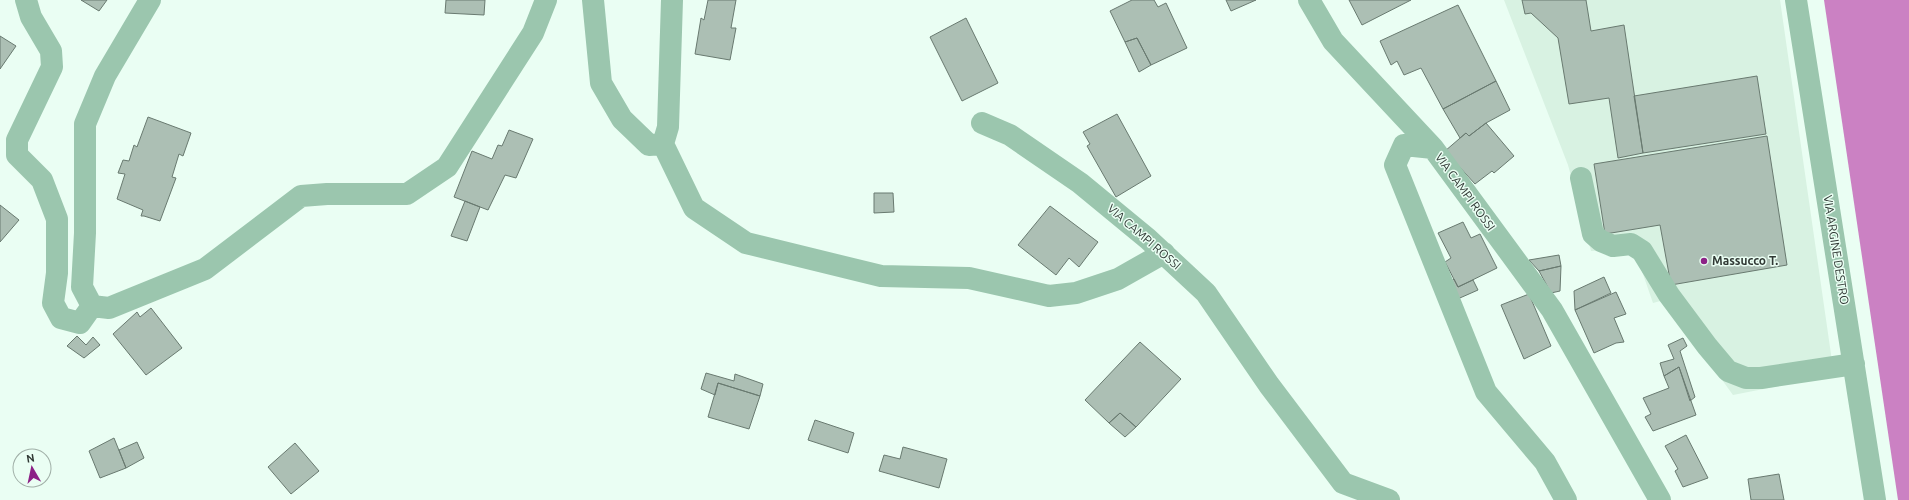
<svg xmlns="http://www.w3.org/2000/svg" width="1909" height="500" viewBox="0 0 1909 500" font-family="Ubuntu,sans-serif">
  <rect width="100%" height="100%" fill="#eafef3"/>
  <path fill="#d8f2e2" d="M1504,0H1780L1834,375L1733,395L1664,300L1653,303L1635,251H1591L1568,165Z"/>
  <path fill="#cb81c3" d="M1824,0H1909V500H1898Z"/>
  <path fill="#acbfb4" stroke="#697a70" d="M81,0H107L99,11Z
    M446,0H485L484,15L445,13Z
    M708,0H736L731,28H736L730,60L695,54L701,18L704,20Z
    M1132,0H1154L1158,7L1166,3L1187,48L1151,65L1137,38L1125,42L1110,11Z
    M1226,0H1256L1231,11Z
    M1349,0H1411L1362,25Z
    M1522,0H1586L1591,31L1624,25L1643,153L1618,158L1609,98L1569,104L1558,38L1531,13L1525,14Z
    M1458,5L1496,81L1443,109L1421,68L1404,75L1397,61L1391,65L1380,41Z
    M966,18L998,83L962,101L930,37Z
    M0,36L16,46L0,69Z
    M1137,38L1151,65L1139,72L1125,42Z
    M1757,76L1766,134L1643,153L1634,96Z
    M1496,81L1510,110L1486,123L1469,136L1466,133L1460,138L1443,109Z
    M1117,114L1151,176L1116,197L1087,146L1090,144L1083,132Z
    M148,117L191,133L183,156L179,154L172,177L176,178L160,221L144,216H141L143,210L117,199L125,174L118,173L123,160L129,161L134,145L137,147Z
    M1486,123L1514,156L1494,173L1492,171L1475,184L1445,151L1466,133L1469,136Z
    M509,130L533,139L516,178L505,175L488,210L454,197L472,151L492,159L498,145L502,146Z
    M1767,136L1787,265L1671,285L1660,225L1605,234L1594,164Z
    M874,193H893L894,212L874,213Z
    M465,201L480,207L467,241L451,236Z
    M0,205L19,220L0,242Z
    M1050,206L1098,242L1079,267L1069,258L1056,275L1018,245Z
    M1463,222L1471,238L1480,234L1497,268L1458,287L1445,262L1451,258L1438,233Z
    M1559,255L1561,266L1539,271L1529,260Z
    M1561,266L1560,291L1551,293L1539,271Z
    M1604,277L1611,293L1575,310L1574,291Z
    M1454,279L1458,287L1473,280L1478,290L1453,301L1446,285Z
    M1616,292L1626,314L1614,318L1624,342L1616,343L1594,353L1575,310Z
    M1529,294L1551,346L1524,359L1501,305Z
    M151,308L182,348L146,375L113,334L137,312L140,317Z
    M77,336L86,345L93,337L100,345L84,358L67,346Z
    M1683,338L1687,346L1680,351L1695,397L1690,401L1679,367L1664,376L1660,363L1674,359L1668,345Z
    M1140,342L1181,379L1136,427L1120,413L1109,423L1085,400Z
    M1679,367L1696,415L1653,431L1645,417L1651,414L1643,398L1669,388L1664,376Z
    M706,373L734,381L735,374L763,384L760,396L718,383L715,395L701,389Z
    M718,383L760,396L749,429L708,417Z
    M1120,413L1136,427L1125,437L1109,423Z
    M815,420L854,433L848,453L808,440Z
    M1686,435L1708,478L1683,487L1675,471L1678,469L1665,446Z
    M114,438L126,468L100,478L89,451Z
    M137,442L144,458L126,468L119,450Z
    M295,443L319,471L291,494L268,467Z
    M903,447L947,459L939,488L879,471L884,455L900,459Z
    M1779,474L1784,500H1751L1748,479Z"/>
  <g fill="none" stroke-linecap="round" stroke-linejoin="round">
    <path stroke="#9bc6ae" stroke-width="22" d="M26,0L31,17L51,51L52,67L17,140V155L42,180L57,219V273L53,303L61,318L80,323L92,306
      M150,0L105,76L85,124V233L82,287L92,306L109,308L205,269L301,196L327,194H407L447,167L533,33L546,0
      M593,0L601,83L622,119L649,145L663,144L668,127L672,0
      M1309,0L1333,41L1433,148
      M1796,0L1875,500
      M982,123L1010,135L1080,183L1148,239L1206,293L1269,385L1343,483L1389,500
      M663,144L694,208L746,243L881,276L969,278L1049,296L1076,293L1118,279L1164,253
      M1581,178L1593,234L1601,241L1613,246L1631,244L1642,251L1669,295L1707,346L1728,371L1746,378H1761L1854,364
      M1566,500L1545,462L1486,392L1395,165L1404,145L1433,148L1552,310L1660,500"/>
  </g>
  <circle fill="#8c2186" stroke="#eafef3" stroke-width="1.5" cx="1704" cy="261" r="4"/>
  <g text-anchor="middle" stroke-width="3" stroke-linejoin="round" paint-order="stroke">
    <g font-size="12" fill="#303834" stroke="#eafef3">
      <text transform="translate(1465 192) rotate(54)" y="4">VIA CAMPI ROSSI</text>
      <text transform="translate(1144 237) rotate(41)" y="4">VIA CAMPI ROSSI</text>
      <text transform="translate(1836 250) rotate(81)" y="4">VIA ARGINE DESTRO</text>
    </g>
    <g font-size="12" font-weight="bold" fill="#303834" stroke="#eafef3" text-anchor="start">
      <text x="1712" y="265">Massucco T.</text>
    </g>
  </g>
  <g transform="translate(32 468) rotate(351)"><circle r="19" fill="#eafef3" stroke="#a0afa7"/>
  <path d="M0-3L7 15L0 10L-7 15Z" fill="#8c2186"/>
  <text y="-6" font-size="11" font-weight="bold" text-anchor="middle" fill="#303834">N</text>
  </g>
</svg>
